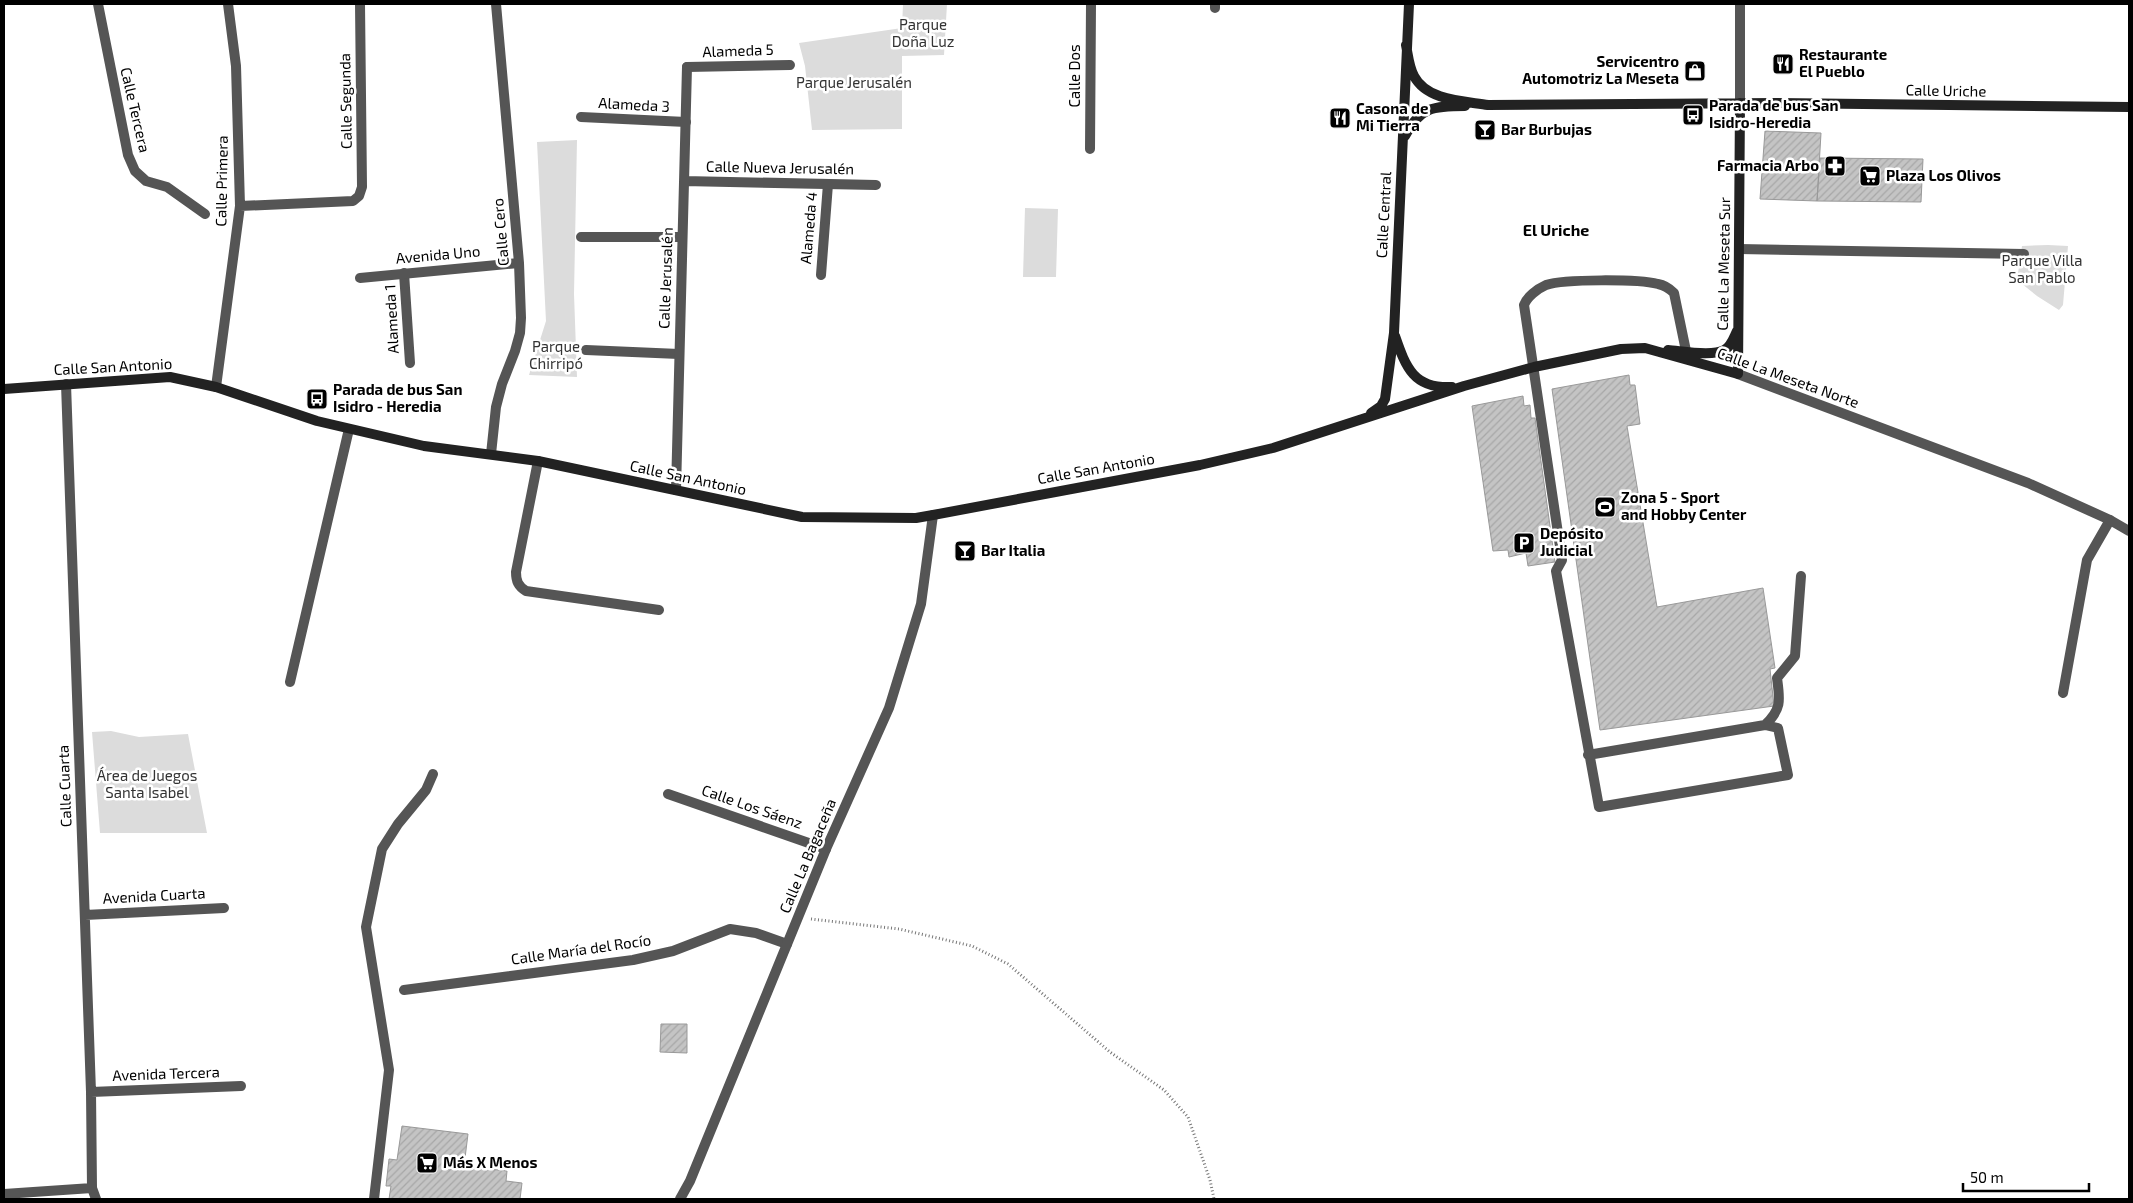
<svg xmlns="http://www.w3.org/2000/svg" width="2133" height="1203" viewBox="0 0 2133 1203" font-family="'Exo 2',sans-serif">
  <defs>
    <pattern id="building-hatch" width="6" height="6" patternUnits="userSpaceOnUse" patternTransform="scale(1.25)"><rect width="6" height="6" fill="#c4c4c4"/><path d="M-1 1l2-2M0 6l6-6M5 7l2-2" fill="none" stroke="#a7a7a7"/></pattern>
  </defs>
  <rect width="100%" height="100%" fill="#fff"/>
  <path fill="#dcdcdc" d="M903,4H947L944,55L902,56V129L812,130L805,66L799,43L902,28Z
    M577,140L574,294L577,377L529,375L546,321L537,142Z
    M1025,208L1058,209L1056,277H1023Z
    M2048,245L2068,246L2063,305L2059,310L2037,296L2017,280L2022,246Z
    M111,731L139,737L188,734L207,833H100L92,732Z"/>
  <path fill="url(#building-hatch)" stroke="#999" d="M1765,131L1821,133L1817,201L1760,199Z
    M1820,158L1923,159L1921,202L1817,201Z
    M1629,375L1630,385H1635L1640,424L1627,426L1657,607L1763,588L1775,668L1770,669L1774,706L1600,730L1552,389Z
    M1523,396L1524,406L1530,405L1531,418H1535L1555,562L1528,566L1526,553L1509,557L1508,550L1493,551L1472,406Z
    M661,1024H687V1053L660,1052Z
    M402,1126L468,1134L464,1166L507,1171L506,1181L522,1183L520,1199H389L391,1186H386L389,1159L397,1160Z"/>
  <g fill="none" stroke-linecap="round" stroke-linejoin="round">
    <path stroke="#777" stroke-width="3" stroke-dasharray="1 2.5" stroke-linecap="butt" d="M811,919L899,929L972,946L1008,964L1110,1052L1164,1090L1188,1117L1210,1180L1214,1199"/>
    <path stroke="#555" stroke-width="10" d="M687,67L790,65
      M581,117L686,122
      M581,237H682
      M1739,249L2024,254
      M404,273L410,363
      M821,275L828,184
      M586,350L679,354
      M1686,351L1674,293C1669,288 1664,285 1658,284C1638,279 1564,279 1546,285C1537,289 1527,297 1524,305L1562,560L1556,571L1599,807L1788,775L1778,728L1765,725
      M290,682L349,429
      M2063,693L2087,560L2110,520
      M1588,755L1765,725C1782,709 1780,700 1777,678L1795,656L1801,576
      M92,1188L96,1199
      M374,1199L389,1070L366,927L382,849L398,824L426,790L433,774"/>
    <path stroke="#555" stroke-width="10" d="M98,4L128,155L135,171L146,181L167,187L205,214
      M1215,8V4
      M1740,103V4
      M1090,149L1091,4
      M684,181L876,185
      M240,206L353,201L359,196L362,187L360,4
      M360,278L519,263
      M1738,374L2028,483L2110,520L2129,531
      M216,387L240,206L236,66L228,4
      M491,454L496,407L502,384L515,351L520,333L521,318L519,263L496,4
      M538,461L516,572C516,581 518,586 526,591L659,610
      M676,490L687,67
      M668,794L826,849
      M85,915L224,908
      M404,990L633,960L673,951L730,929L756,933L787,944
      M91,1092L241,1086
      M4,1194L92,1188L91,1092L66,384"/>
    <path stroke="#555" stroke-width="10" d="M680,1199L690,1181L826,849L889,708L921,604L933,515"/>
    <path stroke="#222" stroke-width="10" d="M1406,45C1408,55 1409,67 1414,76C1427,101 1464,101 1488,105L1777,103L2129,107
      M1405,136C1420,107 1433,106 1465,106
      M1395,336C1406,368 1414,389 1452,387
      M1668,350C1682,351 1712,357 1724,350C1731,347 1734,337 1737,331
      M4,389L170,377L216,387L317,421L424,446L538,461L802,517L916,518L933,515L1200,465L1273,448L1464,386L1534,367L1621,349L1645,348L1738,374L1740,103
      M1371,413L1381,406L1385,399L1394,333L1409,4"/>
  </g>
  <defs>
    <g id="restaurant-square" transform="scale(1.125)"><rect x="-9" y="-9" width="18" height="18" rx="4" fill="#000" stroke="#fff"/><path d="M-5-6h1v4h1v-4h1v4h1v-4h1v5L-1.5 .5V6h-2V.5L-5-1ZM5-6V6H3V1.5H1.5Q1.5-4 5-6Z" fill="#fff"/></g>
    <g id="shop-square" transform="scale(1.125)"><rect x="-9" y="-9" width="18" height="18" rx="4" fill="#000" stroke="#fff"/><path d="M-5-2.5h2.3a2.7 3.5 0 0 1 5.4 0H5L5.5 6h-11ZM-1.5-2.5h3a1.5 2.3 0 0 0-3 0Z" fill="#fff"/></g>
    <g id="bus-square" transform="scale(1.125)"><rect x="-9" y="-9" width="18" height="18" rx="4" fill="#000" stroke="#fff"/><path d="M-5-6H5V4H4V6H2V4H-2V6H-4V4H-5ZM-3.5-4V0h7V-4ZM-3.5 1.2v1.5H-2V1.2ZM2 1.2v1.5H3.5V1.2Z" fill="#fff"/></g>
    <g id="bar-square" transform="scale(1.125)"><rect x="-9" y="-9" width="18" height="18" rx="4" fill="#000" stroke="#fff"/><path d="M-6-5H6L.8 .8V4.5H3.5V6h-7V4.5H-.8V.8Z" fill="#fff"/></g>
    <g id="pharmacy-square" transform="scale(1.125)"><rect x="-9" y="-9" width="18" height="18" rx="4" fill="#000" stroke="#fff"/><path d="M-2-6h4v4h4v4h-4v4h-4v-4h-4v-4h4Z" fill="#fff"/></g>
    <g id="supermarket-square" transform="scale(1.125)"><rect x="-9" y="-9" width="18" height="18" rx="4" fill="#000" stroke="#fff"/><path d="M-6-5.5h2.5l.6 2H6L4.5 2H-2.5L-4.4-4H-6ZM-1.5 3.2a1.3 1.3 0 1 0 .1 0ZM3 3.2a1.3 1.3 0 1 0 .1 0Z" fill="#fff"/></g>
    <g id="stadium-square" transform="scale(1.125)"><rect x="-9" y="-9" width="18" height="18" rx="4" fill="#000" stroke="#fff"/><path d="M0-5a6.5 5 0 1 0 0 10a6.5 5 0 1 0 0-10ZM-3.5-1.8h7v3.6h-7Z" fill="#fff"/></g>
    <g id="parking-square" transform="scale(1.125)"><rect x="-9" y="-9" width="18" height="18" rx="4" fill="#000" stroke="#fff"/><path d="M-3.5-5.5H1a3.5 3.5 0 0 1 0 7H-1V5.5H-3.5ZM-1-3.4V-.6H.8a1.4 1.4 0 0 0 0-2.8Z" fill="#fff"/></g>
  </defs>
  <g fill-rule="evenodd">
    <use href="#restaurant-square" x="1783" y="64"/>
    <use href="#shop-square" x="1695" y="71"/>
    <use href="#bus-square" x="1693" y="115"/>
    <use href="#restaurant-square" x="1340" y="118"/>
    <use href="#bar-square" x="1485" y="130"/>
    <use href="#pharmacy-square" x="1835" y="166"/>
    <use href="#supermarket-square" x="1870" y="176"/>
    <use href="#bus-square" x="317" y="399"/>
    <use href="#stadium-square" x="1605" y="507"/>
    <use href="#parking-square" x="1524" y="543"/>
    <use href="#bar-square" x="965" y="551"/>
    <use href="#supermarket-square" x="427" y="1163"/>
  </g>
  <g text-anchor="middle" stroke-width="5" stroke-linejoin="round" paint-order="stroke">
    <g font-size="15" fill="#333" stroke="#fff">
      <text x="923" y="30">Parque<tspan x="923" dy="17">Doña Luz</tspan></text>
      <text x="854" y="88">Parque Jerusalén</text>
      <text x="2042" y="266">Parque Villa<tspan x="2042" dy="17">San Pablo</tspan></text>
      <text x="556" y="352">Parque<tspan x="556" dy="17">Chirripó</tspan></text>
      <text x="147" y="781">Área de Juegos<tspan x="147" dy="17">Santa Isabel</tspan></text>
    </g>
    <g font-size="15" fill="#000" stroke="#fff">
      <text transform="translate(738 51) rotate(-2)" y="5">Alameda 5</text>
      <text transform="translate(1075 76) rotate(-90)" y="5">Calle Dos</text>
      <text transform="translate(1946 91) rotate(1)" y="5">Calle Uriche</text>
      <text transform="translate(346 101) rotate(-91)" y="5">Calle Segunda</text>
      <text transform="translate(634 105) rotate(3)" y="5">Alameda 3</text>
      <text transform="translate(135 110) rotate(77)" y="5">Calle Tercera</text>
      <text transform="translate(780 168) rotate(1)" y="5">Calle Nueva Jerusalén</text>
      <text transform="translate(222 181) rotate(-89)" y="5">Calle Primera</text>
      <text transform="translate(1384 215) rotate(-87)" y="5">Calle Central</text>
      <text transform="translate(809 228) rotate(-85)" y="5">Alameda 4</text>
      <text transform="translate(501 232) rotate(-95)" y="5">Calle Cero</text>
      <text transform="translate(438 255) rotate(-5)" y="5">Avenida Uno</text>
      <text transform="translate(1724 264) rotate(-89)" y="5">Calle La Meseta Sur</text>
      <text transform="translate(666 278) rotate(-88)" y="5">Calle Jerusalén</text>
      <text transform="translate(392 319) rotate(-93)" y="5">Alameda 1</text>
      <text transform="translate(113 367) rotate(-3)" y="5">Calle San Antonio</text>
      <text transform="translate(1788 378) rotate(20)" y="5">Calle La Meseta Norte</text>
      <text transform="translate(1096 469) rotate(-10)" y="5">Calle San Antonio</text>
      <text transform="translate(688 478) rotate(12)" y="5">Calle San Antonio</text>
      <text transform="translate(65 786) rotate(-92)" y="5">Calle Cuarta</text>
      <text transform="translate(752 807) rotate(19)" y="5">Calle Los Sáenz</text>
      <text transform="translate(808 856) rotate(-67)" y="5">Calle La Bagaceña</text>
      <text transform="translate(154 896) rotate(-3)" y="5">Avenida Cuarta</text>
      <text transform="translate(581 950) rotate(-8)" y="5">Calle María del Rocío</text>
      <text transform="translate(166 1074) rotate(-2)" y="5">Avenida Tercera</text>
    </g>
    <g font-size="15" font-weight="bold" fill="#000" stroke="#fff" text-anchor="start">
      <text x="1799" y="60">Restaurante<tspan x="1799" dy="17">El Pueblo</tspan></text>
      <text x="1679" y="67" text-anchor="end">Servicentro<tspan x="1679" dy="17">Automotriz La Meseta</tspan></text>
      <text x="1709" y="111">Parada de bus San<tspan x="1709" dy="17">Isidro-Heredia</tspan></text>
      <text x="1356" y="114">Casona de<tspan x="1356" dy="17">Mi Tierra</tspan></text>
      <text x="1501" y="135">Bar Burbujas</text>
      <text x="1819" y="171" text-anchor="end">Farmacia Arbo</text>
      <text x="1886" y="181">Plaza Los Olivos</text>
      <text x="333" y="395">Parada de bus San<tspan x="333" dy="17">Isidro - Heredia</tspan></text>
      <text x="1621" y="503">Zona 5 - Sport<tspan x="1621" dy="17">and Hobby Center</tspan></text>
      <text x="1540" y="539">Depósito<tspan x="1540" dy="17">Judicial</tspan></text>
      <text x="981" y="556">Bar Italia</text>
      <text x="443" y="1168">Más X Menos</text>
    </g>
    <g font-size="16" font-weight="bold" fill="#000" stroke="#fff">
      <text x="1556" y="236">El Uriche</text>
    </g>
  </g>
  <rect width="2133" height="1203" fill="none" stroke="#000000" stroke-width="10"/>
  <path d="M1963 1183v8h126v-8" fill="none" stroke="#000000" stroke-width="2.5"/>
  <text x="1970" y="1183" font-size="15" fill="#000000" stroke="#ffffff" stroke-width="4" paint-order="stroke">50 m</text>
</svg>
